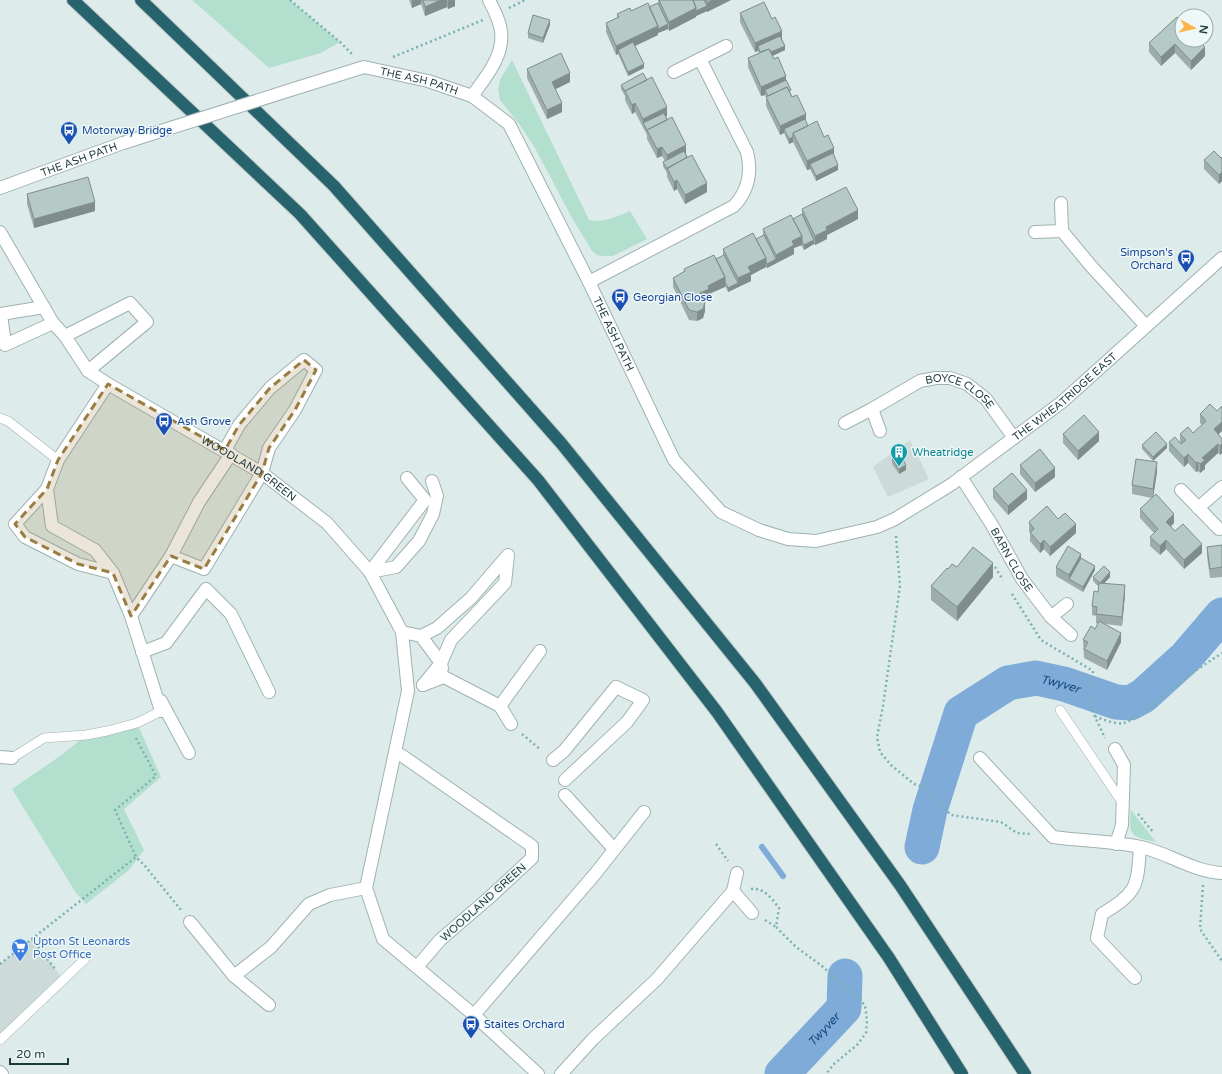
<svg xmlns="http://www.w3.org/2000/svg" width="1222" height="1074" viewBox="0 0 1222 1074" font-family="'Varela Round',sans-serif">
  <rect width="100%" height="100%" fill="#ddebea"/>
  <path fill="#ccdbd9" d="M910,440L929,479L888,497L873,467Z
    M32,939L64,980L0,1040V964Z"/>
  <path fill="#b3dfce" d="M192,0H290L340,42L321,53L269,68Z
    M512,60L589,220C601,224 619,216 630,211L647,239L613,256H602L597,255L592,251L572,218L535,148L520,125L500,100L498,90L500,80Z
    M137,723L161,777L124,809L144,850L129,870L86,904L76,893L12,789L63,754L86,735Z
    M1131,810L1156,842C1132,837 1128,836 1131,810Z"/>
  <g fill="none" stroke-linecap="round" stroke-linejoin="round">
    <path stroke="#7eabd8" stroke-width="6" d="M762,847L783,876"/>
    <g stroke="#7eabd8" stroke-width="35">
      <path id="s1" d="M922,847L930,810L961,713L1008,683L1036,678L1064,684L1116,702L1130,703L1143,696L1186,657L1222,615"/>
      <path id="s2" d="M782,1074L844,1008L845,976"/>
    </g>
    <g stroke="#a0b2b3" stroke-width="10">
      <path id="lane" d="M0,418L8,421L58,460
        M1060,710L1124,805
        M12,758L44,738L86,735L107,731L137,723L161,711
        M0,1040L85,959"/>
    </g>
    <g stroke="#a0b2b3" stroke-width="14">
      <g id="street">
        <path d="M674,72L726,46"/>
        <path id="s3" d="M300,87L364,67L428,81L472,96L509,124L589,282L674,460L721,512L759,530L788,539L816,541L877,527L895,519L952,484L1062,402L1222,258"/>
        <path d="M472,96C486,77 507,53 500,26C498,17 493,8 489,0"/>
        <path id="s4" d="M0,188L123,143"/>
        <path d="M1061,203L1062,231L1091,266L1146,326"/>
        <path id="s5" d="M0,232L53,323L65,336L88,371L108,384L262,473L327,523L370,572L402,632L408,691L366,888L383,939L474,1015L538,1074"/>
        <path d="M1035,232L1062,231"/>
        <path d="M589,282L734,206C748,191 752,172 747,152L700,59"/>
        <path d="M44,307L1,314L5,345L53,323"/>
        <path d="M65,336L130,303L147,322L88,371"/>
        <path d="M108,384L58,460L47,489L52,526L95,550L113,573L131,616L161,711"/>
        <path d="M872,409L880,431"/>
        <path id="s6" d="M845,423L872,409L920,381L936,378H950L967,384L986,399L1014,438"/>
        <path d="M225,450L239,425L270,388L304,360L316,370L295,410L269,448L262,473L204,569L171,556L199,502L231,454"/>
        <path id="s7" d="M961,477L992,525L1022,579L1051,617L1071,635"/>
        <path d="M47,489L15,524L25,537L78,564L113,573"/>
        <path d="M1181,490L1219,529"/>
        <path d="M1198,508L1222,487"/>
        <path d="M370,572L396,567L419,541L433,514L437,496L432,481"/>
        <path d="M370,572L425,500L407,478"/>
        <path d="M131,616L171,556"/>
        <path d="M1051,617L1067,604"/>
        <path d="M402,632L421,636L441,663L442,669"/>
        <path d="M421,636L437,628L471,598L508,555L505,583L451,640L441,663L423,685"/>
        <path d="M142,652L166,643L206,589L231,614L269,692"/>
        <path d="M423,685L444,677L500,706L540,651"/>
        <path d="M161,701L189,753"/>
        <path d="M500,706L511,724"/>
        <path d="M1115,749L1124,765L1122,825L1116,844"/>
        <path d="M401,755L532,846V858L490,897L440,940L417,967"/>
        <path d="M0,757L12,758"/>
        <path d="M980,758L1053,837C1082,841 1112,841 1141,847C1168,853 1194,872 1222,873"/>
        <path d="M553,760L564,751L616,687L643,700L627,722L565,780"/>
        <path d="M565,795L614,849"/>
        <path d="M733,891L752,913"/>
        <path d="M190,922L234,976L271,947L309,904L330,895L366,888"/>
        <path d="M234,976L269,1005"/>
        <path d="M1135,978L1097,938L1102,914C1113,907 1126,900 1133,888C1139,878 1139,858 1140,847"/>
        <path d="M474,1015L595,874L644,812"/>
        <path d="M561,1074L593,1039L657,979L733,891L737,873"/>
      </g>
    </g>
    <g stroke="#9bb8b8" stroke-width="14">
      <path id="secondary" d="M0,1072L2,1074"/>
    </g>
    <g stroke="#c0c8c9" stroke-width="14">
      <path id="highway" d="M73,0L300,214L538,480L717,712L889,958L962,1074
        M141,0L334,186L561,443L755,683L900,885L1025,1074"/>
    </g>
    <path stroke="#7ab1b3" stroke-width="2.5" stroke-dasharray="2 3" stroke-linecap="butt" d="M290,0L340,42L353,55
      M509,8L525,0
      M393,57L483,20
      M896,536L900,586L883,706L877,737L880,752L891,765L914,784L924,787L951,815L1001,822L1017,833L1030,834
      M995,567L1003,580
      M1012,594L1041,640L1093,671L1090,706L1105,738
      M1095,716C1101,719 1117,725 1124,723C1139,719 1164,695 1177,685C1191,673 1207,663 1222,653
      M522,734L541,750
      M136,738L156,776L115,810L136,857L145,866L181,910
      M1138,814L1154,833
      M716,844L728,861
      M1203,885L1200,929L1222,961
      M751,889C764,887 772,899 779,908L776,927L796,947L822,966L865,1005L867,1021L866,1033L857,1045L834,1064L826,1074
      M765,920L776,927
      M32,939L55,969
      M0,964L136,857"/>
    <use href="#lane" stroke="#fff" stroke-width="9"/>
    <use href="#street" stroke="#fff" stroke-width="12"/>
    <use href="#secondary" stroke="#fff" stroke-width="12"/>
    <use href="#highway" stroke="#26636c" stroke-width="12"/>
    <g stroke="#a0b2b3" stroke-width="14" stroke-linecap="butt">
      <path id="street-bridge" d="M123,143L300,87"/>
    </g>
    <use href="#street-bridge" stroke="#fff" stroke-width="12"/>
  </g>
  <path fill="#9cadab" d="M409,0H455V6L448,9L447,7L425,16L421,4L412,8Z
    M658,0H731L707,12V11L696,16V17L669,31L668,29L658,33V35L635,46L644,68L628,76L618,54L616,55L606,32V23L617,18V14L649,7L658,3Z
    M740,13L782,39L785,50L772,56L786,80L791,94L808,126L824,137L834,156L838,170L816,181L810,169L807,170L793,142L789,144L784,133L780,135L766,106V97L765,95L761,96L748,67V58L759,53L758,51L755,52L740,22Z
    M1177,17L1205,56L1191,70L1175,53L1161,66L1149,52V43Z
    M550,25L543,43L528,38V33Z
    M527,69L570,82L555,89L562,112L547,119L527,78Z
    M621,85L667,116H666L686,154L707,192L685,204L677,189L674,191L667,177V173L663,166V162L665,161L662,156L657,158L647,139V135L635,112L632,114L625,100V96L621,89Z
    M1222,157V181L1219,184L1204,169V160L1221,158Z
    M27,194L95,211L34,228L27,204Z
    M802,209L858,219L827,235V239L815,245L814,244L804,250L801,245L794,248V254L767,268L766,267L751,275V281L728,292L725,286L709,294V298L704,301L705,311L703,318L697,321L689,320L673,287V278L684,272V269L716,259L723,256V249L756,239L763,236V229L793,219L802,214Z
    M1222,406V431L1218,435L1222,439V453L1220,455L1218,453L1205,465V469L1200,473L1198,471L1196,472L1188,463L1184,467L1169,451V442L1180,443V434L1193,433L1202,425L1200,423V414L1217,411Z
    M1063,434L1099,441L1078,460L1063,443Z
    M1142,445L1167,448L1153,461L1142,449Z
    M892,459L906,470L899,474L892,464Z
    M1020,465L1055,477L1035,492L1020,474Z
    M1157,472L1153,497L1174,523L1171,526L1175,531L1202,553L1184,569L1166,549L1160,555L1150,546V537L1154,533L1140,518V509L1152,498L1132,494V485Z
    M993,489L1027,499L1008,515L993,498Z
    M1058,519L1076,533L1050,556L1044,549L1040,553L1030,541V533L1029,531V522Z
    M1222,545V577L1210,578L1207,556V547Z
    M1081,558L1095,570L1083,592L1056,576V567Z
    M957,567L993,577L957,621L931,600V586L948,569Z
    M1093,577H1110L1104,583L1125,594L1122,626L1105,624L1121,642L1107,670L1084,658L1083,640L1095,629L1098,624L1096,623V616L1092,615V606L1098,592L1099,587L1093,581Z"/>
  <path fill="#7f8d8b" d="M412,0H421V4L412,8Z
    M441,0H447V7L425,16V7Z
    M448,0H455V6L448,9Z
    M713,0H731L707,12V3Z
    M707,6V11L696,16V17L669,31V22L696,8Z
    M550,20V25L543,43V38Z
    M668,24V29L658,33V35L620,53L618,50V54L616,55V46L658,26Z
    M782,31V40L758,46V51L755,52V43Z
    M1175,44V53L1161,66V57Z
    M785,46V50L762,61V56Z
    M1205,47V56L1191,70V61Z
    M644,64V68L628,76V72Z
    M570,73V82L552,91V82Z
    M786,76V85L765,90V95L761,96V87Z
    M562,103V112L547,119V110Z
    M635,103V112L632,114V105Z
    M667,107V116L645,127L643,123V128V119Z
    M806,114V123L784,129V133L780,135V126Z
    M793,137V142L789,144V139Z
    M686,145V154L667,165V155Z
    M662,147V156L657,158V149Z
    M834,148V157L810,164V169L807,170V161Z
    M838,165V170L816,181V176Z
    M1222,172V181L1219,184V175Z
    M677,180V189L674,191V182Z
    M707,183V192L685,204V195Z
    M95,202V211L34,228V219Z
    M858,210V219L827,235V239L815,245V236L826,227Z
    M802,236V245L794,248V254L767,268V264L776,259V255L792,241Z
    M814,240V244L804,250V245Z
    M766,258V267L751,275V281L728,292V288L738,283V278L748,267Z
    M725,277V287L709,294V298L700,303V293L708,286Z
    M705,302V311L703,318L697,321V312Z
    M1222,422V431L1214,438V429Z
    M1099,432V441L1078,460V451Z
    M1167,444V448L1153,461V457Z
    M1218,444V453L1205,465V469L1200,473V464L1202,458Z
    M1222,444V453L1220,455V446Z
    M1188,454V463L1184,467V458Z
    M1157,462V472L1153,498V489Z
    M1198,462V471L1196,472V463Z
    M906,465V470L899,474V469Z
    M1055,468V477L1035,492V483Z
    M1027,490V499L1008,515V506Z
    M1174,514V523L1166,531V522Z
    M1076,524V533L1050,556V547Z
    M1044,540V549L1040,553V544Z
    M1166,540V549L1160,555V546Z
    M1202,544V553L1184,569V560Z
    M1081,554V563L1069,579V575Z
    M993,563V577L957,621V607Z
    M1095,566V570L1083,592V587Z
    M1110,572V577L1100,588V583Z
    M1125,585V594L1122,626V617Z
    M1121,633V642L1107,670V661Z"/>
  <path fill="#b5c9c7" stroke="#7f8d8b" d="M423,0H441L425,7Z
    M659,0H693L696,8L669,22Z
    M693,0H704L707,6L696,11V8Z
    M706,0H713L707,3Z
    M764,2L772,19L775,17L782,31L755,43L740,13Z
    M648,3L658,26L616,46L606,23L619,17L617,14L630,8L631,11Z
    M658,3L668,24L658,29V26L649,7Z
    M533,15L550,20L543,38L528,33Z
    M1177,17L1182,22V40H1198L1205,47L1191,61L1175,44L1161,57L1149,43Z
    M780,36L785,46L771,52L769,49L760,52L758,46Z
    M633,42L644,64L628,72L618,50Z
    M769,49L774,59L778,57L786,76L761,87L748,58Z
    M561,53L570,73L552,82L562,103L547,110L527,69Z
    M643,73L647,80L625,91L621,85Z
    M652,77L667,107L643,119L635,103L632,105L625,91Z
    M786,80L791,90L789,91L787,87L768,96L765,90Z
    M787,87L792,97L797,95L806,114L780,126L766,97Z
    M664,113L667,120L647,130L643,123Z
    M672,117L686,145L667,155L662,147L657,149L647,130Z
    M805,119L808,126L793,133V137L789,139L784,129Z
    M817,121L824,137L828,135L834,148L807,161L793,133Z
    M684,151L687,157L667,169L663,162Z
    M1214,151L1221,158L1222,157V172L1219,175L1204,160Z
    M833,153L838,165L816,176L810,164Z
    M692,155L707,183L685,195L677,180L674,182L667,168Z
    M88,177L95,202L34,219L27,194Z
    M846,187L858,210L826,227L827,230L815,236L802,209Z
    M802,214L814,240L804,245L802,241V236L793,219Z
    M791,215L802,236L792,241L794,245L776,255L763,229Z
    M753,233L766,258L748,267L751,272L738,278L723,249Z
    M764,235L776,259L767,264L766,262V258L756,239Z
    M714,255L725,277L708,286L709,289L700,293L705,302L703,309L697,312L689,310L673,278L685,271L684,269Z
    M724,255L738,283L728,288L725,282V277L716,259Z
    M1210,404L1217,411L1222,406V422L1214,429L1222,439V444L1220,446L1218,444L1202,458L1205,460L1200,464L1198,462L1196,463L1188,454L1184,458L1169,442L1175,437L1181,444L1186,440L1180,434L1188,427L1193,433L1206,421L1200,414Z
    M1084,415L1099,432L1078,451L1063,434Z
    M1156,432L1167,444L1153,457L1142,445Z
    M1040,449L1055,468L1035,483L1020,465Z
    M900,455L906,465L899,469L892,459Z
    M1136,459L1157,462L1153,489L1132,485Z
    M1012,473L1027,490L1008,506L993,489Z
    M1156,494L1174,514L1166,522L1175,531L1183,524L1202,544L1184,560L1166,540L1160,546L1150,537L1158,529L1140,509Z
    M1047,506L1058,519L1065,513L1076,524L1050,547L1044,540L1040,544L1030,532L1034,529L1029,522Z
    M1222,545V567L1210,569L1207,547Z
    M1068,546L1081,554L1069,575L1056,567Z
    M973,547L993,563L957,607L931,586L947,568L948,569L952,564L957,567Z
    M1081,558L1095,566L1083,587L1069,579Z
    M1104,566L1110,572L1100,583L1093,577Z
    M1099,583L1125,585L1122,617L1096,614L1097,607L1092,606L1094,591L1098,592Z
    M1099,621L1121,633L1107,661L1084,649L1088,642L1083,640L1091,626L1095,629Z"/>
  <path fill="#997d43" fill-opacity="0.2" stroke="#997d43" stroke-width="3" stroke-dasharray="8 5" stroke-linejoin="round" d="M304,360L316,370L295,410L269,448L262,473L204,569L171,556L131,616L113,573L78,564L25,537L15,524L47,489L58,460L108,384L225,450L239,425L270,388Z"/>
  <defs>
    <g id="bus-pin" transform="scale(0.9)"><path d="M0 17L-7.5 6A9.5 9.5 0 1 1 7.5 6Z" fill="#1a4fb4" stroke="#eef8f6"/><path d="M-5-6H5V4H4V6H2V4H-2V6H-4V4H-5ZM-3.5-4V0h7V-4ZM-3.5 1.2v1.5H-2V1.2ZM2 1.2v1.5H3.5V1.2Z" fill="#fff"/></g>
    <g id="building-pin" transform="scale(0.9)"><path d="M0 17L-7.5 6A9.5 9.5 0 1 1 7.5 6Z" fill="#0f9aa8" stroke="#eef8f6"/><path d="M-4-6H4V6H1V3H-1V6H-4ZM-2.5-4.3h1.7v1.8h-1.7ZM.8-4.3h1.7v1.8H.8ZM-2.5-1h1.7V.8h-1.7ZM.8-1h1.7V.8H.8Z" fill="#fff"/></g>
    <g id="supermarket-pin" transform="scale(0.9)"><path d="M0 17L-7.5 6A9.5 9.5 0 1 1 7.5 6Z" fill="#3f7fe0" stroke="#eef8f6"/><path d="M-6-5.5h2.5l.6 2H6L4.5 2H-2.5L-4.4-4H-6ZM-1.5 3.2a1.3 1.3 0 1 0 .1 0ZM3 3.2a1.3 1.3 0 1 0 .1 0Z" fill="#fff"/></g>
  </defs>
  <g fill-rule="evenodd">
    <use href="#bus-pin" x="69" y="130"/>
    <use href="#bus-pin" x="1186" y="258"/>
    <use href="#bus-pin" x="620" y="297"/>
    <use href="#bus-pin" x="164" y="421"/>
    <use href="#building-pin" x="899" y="452"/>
    <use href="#supermarket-pin" x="20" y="947"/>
    <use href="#bus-pin" x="471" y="1024"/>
  </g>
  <g text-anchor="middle" stroke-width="3" stroke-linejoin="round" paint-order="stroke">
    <g font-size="11" fill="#1d3a3d" stroke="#eef8f6">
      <text dy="4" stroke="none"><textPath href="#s3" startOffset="124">THE ASH PATH</textPath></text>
      <text dy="4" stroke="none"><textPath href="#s4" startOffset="84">THE ASH PATH</textPath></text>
      <text dy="4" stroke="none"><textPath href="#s3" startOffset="460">THE ASH PATH</textPath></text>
      <text dy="4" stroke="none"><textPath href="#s3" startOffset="1062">THE WHEATRIDGE EAST</textPath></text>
      <text dy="4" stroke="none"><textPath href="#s6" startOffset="130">BOYCE CLOSE</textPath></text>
      <text dy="4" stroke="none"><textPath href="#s5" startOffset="353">WOODLAND GREEN</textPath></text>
      <text dy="4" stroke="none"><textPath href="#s7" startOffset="97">BARN CLOSE</textPath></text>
      <text transform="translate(483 902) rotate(-42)" y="4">WOODLAND GREEN</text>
    </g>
    <g font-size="11" fill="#164399" stroke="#eef8f6" text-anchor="start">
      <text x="82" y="134">Motorway Bridge</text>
      <text x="1173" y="256" text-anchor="end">Simpson's<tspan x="1173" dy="13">Orchard</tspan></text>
      <text x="633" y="301">Georgian Close</text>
      <text x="177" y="425">Ash Grove</text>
      <text x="484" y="1028">Staites Orchard</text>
    </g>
    <g font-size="11" fill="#0d838f" stroke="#eef8f6" text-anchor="start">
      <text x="912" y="456">Wheatridge</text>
    </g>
    <g font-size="11" fill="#366cbe" stroke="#eef8f6" text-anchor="start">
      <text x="33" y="945">Upton St Leonards<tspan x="33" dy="13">Post Office</tspan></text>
    </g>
    <g font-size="12" font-style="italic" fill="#11477f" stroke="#eef8f6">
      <text dy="4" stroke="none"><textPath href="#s1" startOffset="249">Twyver</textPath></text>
      <text dy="4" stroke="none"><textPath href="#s2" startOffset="61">Twyver</textPath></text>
    </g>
  </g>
  <g transform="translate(1194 28) rotate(98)"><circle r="19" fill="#eef8f6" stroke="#9aacac"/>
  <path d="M0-3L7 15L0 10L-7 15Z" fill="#ffb348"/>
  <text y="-6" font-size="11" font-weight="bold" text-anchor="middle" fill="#1d3a3d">N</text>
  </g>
  <path d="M10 1058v6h58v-6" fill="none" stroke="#1d3a3d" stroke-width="2"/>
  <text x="16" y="1058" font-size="12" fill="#1d3a3d" stroke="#eef8f6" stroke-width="3" paint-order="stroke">20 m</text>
</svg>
